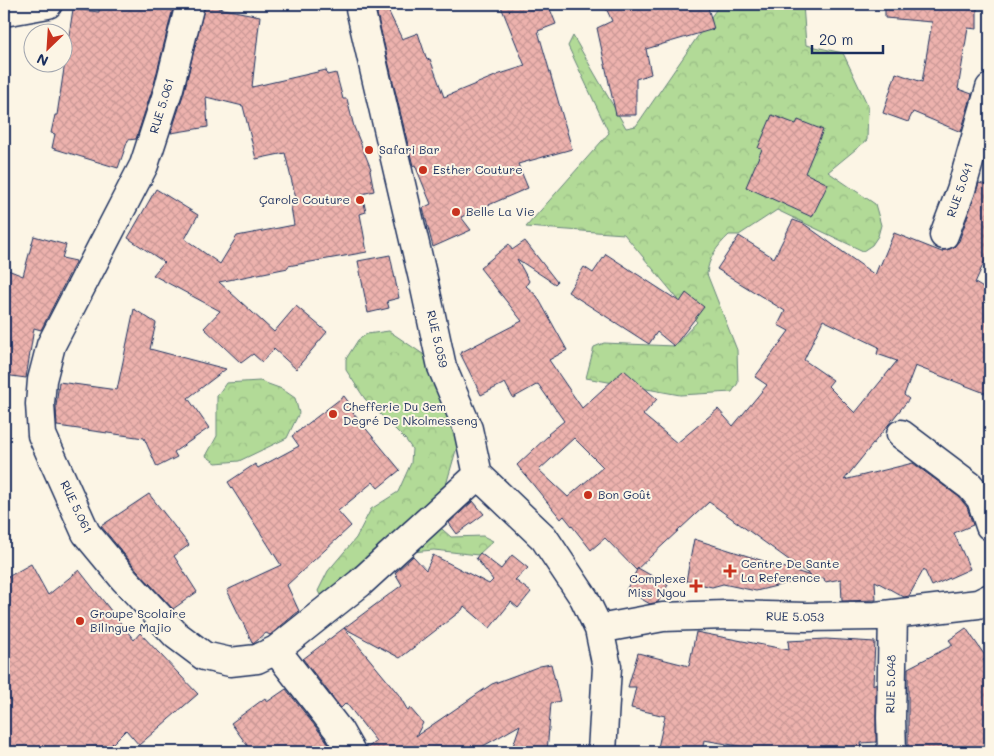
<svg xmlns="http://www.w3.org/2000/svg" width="994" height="756" viewBox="0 0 994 756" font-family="Mali,sans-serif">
  <defs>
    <pattern id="forest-crowns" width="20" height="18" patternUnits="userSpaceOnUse" patternTransform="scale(1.25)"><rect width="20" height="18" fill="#b2da97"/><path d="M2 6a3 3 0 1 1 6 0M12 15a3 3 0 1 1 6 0" fill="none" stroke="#98bb85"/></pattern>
    <pattern id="building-cross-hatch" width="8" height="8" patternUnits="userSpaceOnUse" patternTransform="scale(1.25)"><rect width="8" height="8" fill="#edb2ad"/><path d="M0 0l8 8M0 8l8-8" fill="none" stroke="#cb9997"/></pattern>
  </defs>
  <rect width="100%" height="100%" fill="#fcf5e5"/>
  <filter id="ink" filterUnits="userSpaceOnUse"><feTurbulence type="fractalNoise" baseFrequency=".02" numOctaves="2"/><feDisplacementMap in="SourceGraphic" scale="10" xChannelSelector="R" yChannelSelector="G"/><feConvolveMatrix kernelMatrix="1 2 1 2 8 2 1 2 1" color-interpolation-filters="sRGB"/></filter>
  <g filter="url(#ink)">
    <path fill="url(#forest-crowns)" stroke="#66847a" d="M720,4H803L806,45L843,53L868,106L867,140L828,172L875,204L881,225L878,236L872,245L863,251L777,210L739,235H729C717,246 708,259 707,274L737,350L738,383L732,392L680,395L586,378L594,347L604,343L674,346L697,322L624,234L526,227L609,133L568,46L573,36L626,128L636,126Z
      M389,331L442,367L459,440L435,523L451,537L483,536L493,541L478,555L434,550L411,552L321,597L318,591L328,571L356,538L371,509L398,492L411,463L412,449L406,440L365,399L346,370V359L358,340L367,334Z
      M260,381L282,389L295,398L299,413L287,438L239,461L216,463L206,456L217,436V396L226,383Z"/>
    <path fill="url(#building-cross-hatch)" stroke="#1b2f5e" fill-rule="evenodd" d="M132,4H174L154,84L136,139L128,140L118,168L52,148L55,134L51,133L55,115H57L73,9L99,12V6H132Z
      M205,4H218V8L260,16L252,87L326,70L327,75L336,73L343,99H347L354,127L371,169L370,170L374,191L362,194L366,212L360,214L367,252L288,266V268L219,282L274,332L296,306L327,332L296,369L274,349L262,362L253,354L241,363L204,328L220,311L153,275L164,262L128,238L156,189L198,215L185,239L220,264L237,236L294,225L290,201L296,199L285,153L256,159L243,106L206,97L208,127L171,133L184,92Z
      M385,4L402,39L418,33L427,60L430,59L444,97L500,74L525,66L500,4H548L556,24L538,31L572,149L518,164L528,188L461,217L471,230L433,247L423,208L431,204L415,165L413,166L377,14Z
      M604,4H654L655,10L677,4H707L714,29L646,49L651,74L636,79V115H616L597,28L612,21Z
      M885,4H947V6L977,7V29L968,28L958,89L972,94L961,132L913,112L908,122L883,113L896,73L922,82L932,22L885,18Z
      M772,115L796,124L798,120L823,130L805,173L828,184L812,217L746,187L762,149L758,148Z
      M979,183L990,186V249L975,283L990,292V395L915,366L904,395L909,399L844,480L913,463L959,497L967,507L973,525L954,533L970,569L932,586L924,569L909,596L904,597L875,581L876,600L842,601L841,579L825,582L824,578L817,580L813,577L756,591L723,584L712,587L686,581L694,539L811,576L709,502L636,570L605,538L591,550L564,516L561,519L517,465L549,435L548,434L564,421L538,384L513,398L505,383L481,395L460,353L522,321L480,268L509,244L512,250L525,241L557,282L555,284L517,259L529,281L526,286L537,296L567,350L549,360L582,408L624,370L657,399L643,415L677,443L718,409L733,426L767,385L755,377L789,331L778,325L785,311L717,269L739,236L774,258L793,220L804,224L875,275L879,265L880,266L894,233L942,252L943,250H947L954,247L959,241ZM823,320L879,347L877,354L897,361L855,413L828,386L833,380L804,360ZM574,438L603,467L568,497L539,470Z
      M34,236L66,245L62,258L76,261L41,330L34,328L26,378L4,375V280L8,270L23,276Z
      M606,254L680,302L686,293L704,307L674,346L657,332L649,344L568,292L584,267L593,273Z
      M390,255L399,298L387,301L389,308L368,313L358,261Z
      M134,309L156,323L150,349L226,369L188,398L209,428L174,452L177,457L157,467L144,438L57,426L56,406L59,382L117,390Z
      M344,396L355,411L353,413L400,470L378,488L373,482L338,511L351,526L287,585L299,611L270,635L266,633L253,644L227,590L281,565L228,482L255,464L258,468L299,446L292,436Z
      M149,494L189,545L174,556L197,592L173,609L137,570L101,526Z
      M473,501L484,514L457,534L449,523Z
      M480,553L501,569L512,555L528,568L515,580L531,592L518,608L511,602L490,628L464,606L462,610L400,658L344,628L402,585L395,573L413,556L426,570L433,555L489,584L493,580L476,558Z
      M31,564L48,595L79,570L134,640L140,633L198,694L139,745L126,730L104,752H4V579Z
      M638,568L668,585L658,602L650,604L626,590Z
      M344,628L399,695L408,711L410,708L423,723L416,736L492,684L540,666L551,664L560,701L551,703L547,752H511L520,725L473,752H367L366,749L376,741L346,703L341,708L303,659Z
      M966,628L986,657L983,660L990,670V752H908V668L953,645L949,640Z
      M696,632L789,650L788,641L826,639L875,642L873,685L876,683V742L861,743L862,752H839L838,747L803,752H745L744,747L704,740L702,752H657L665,716L631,708L636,687H628L638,653L689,666Z
      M286,689L326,740L333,752H252L231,723L265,698L267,702Z"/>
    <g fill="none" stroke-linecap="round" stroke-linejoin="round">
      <g stroke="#1b2f5e" stroke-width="31">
        <path id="minor" d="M190,4L169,88L144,165L51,345L42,380L40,404L42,435L86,533L125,580L176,635L204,656L230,662L257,659L276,650L360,583L478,475
          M359,4L424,283L442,367L468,429L478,475L544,538L584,598L599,629L607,667L602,752
          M944,235L961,190L990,88
          M901,434L970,486L981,499L990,526
          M599,629L663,617L726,615L806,617L876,616L978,604L990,598
          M276,650L339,731L351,752
          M892,752L891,718L893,615"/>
      </g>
      <g stroke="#1b2f5e" stroke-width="31">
        <path id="major" d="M4,12L48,4"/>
      </g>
      <use href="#minor" stroke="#fcf5e5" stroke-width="28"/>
      <use href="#major" stroke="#fcf5e5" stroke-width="28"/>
    </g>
  </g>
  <g fill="#c8321e" stroke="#fcf5e5" stroke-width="2">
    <circle cx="369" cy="150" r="5"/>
    <circle cx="423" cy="170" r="5"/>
    <circle cx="360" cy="200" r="5"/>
    <circle cx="456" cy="212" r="5"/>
    <circle cx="333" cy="414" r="5"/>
    <circle cx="588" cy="495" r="5"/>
    <path d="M727.5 563.5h5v5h5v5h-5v5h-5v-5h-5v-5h5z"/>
    <path d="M693.5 578.5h5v5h5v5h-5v5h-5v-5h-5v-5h5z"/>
    <circle cx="80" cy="621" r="5"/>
  </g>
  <g text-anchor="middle" stroke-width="4" stroke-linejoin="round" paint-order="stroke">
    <g font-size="12" fill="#1b2f5e" stroke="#fcf5e5">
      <text transform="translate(162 106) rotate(-73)" y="4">RUE 5.061</text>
      <text transform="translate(960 190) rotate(-71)" y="4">RUE 5.041</text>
      <text transform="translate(437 339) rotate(77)" y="4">RUE 5.059</text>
      <text transform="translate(76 507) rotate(64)" y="4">RUE 5.061</text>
      <text transform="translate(795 617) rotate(1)" y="4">RUE 5.053</text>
      <text transform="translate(891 684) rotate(-89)" y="4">RUE 5.048</text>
    </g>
    <g font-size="12" fill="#1b2f5e" stroke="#fcf5e5" text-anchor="start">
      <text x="379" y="154">Safari Bar</text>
      <text x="433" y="174">Esther Couture</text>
      <text x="350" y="204" text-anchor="end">Çarole Couture</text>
      <text x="466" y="216">Belle La Vie</text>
      <text x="343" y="411">Chefferie Du 3em<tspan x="343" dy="14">Degré De Nkolmesseng</tspan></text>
      <text x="598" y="499">Bon Goût</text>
      <text x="741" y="568">Centre De Sante<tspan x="741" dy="14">La Reference</tspan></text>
      <text x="686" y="583" text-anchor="end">Complexe<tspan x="686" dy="14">Miss Ngou</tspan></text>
      <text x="90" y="618">Groupe Scolaire<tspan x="90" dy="14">Bilingue Majio</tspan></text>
    </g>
  </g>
  <rect width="994" height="756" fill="none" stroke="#fcf5e5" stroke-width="20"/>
  <rect x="10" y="10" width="974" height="736" fill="none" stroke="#1b2f5e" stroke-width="2" filter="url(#ink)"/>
  <g transform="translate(48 48) rotate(205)"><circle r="24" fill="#fcf5e5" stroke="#a2a6af"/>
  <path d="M0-4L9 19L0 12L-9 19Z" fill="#c8321e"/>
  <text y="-8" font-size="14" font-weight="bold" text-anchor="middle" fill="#1b2f5e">N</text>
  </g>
  <path d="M812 45v8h71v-8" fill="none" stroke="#1b2f5e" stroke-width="2.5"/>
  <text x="819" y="45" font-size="15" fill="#1b2f5e" stroke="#fcf5e5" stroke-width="4" paint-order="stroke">20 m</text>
</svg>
